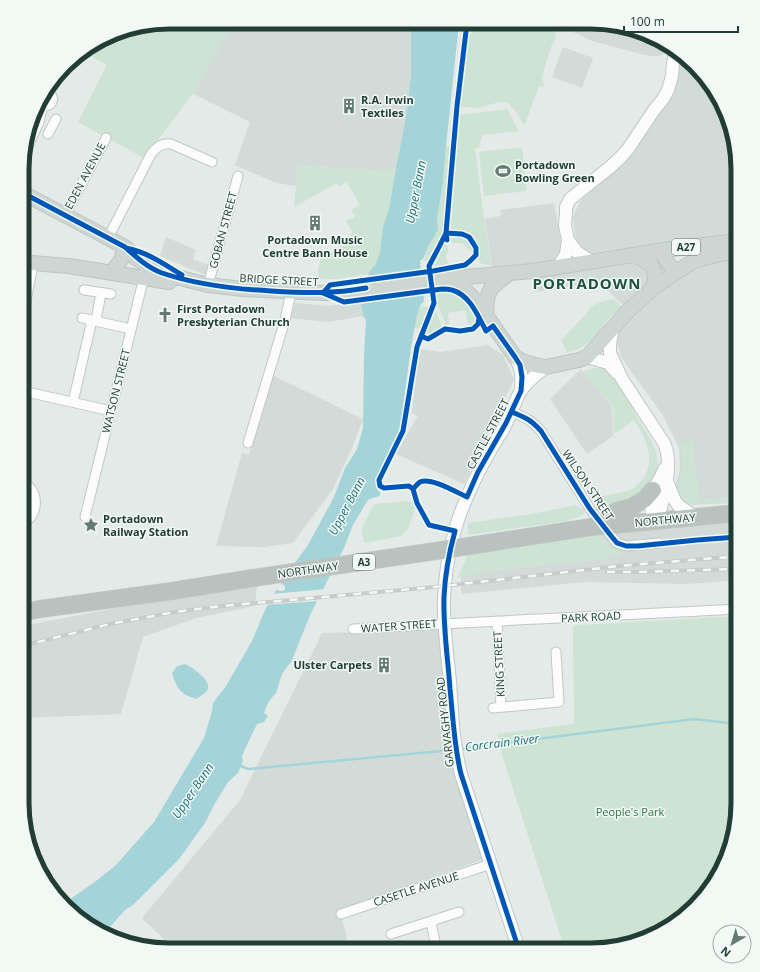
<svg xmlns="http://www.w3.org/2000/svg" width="760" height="972" viewBox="0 0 760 972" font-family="'Open Sans',sans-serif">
  <rect width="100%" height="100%" fill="#e4eae7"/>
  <path fill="#d2dbd7" d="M233,22L411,23V76L405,122L396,168L385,171L298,166L296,186L276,183L235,165L250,122L193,94Z
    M532,23H610L669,46L663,54L659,56H653L645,55L592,41L573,32L561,24L553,31Z
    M563,47L593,58L582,88L552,77Z
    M683,58L718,96L738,169V235L700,238L589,253L576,242L573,218L580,201L628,158L673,88Z
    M554,203L563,255L558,262L492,269L485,219L501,216L500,210Z
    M166,237L196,250L193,259L209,265L206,275L160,256Z
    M625,259L643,263L649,268V280L641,292L624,306L607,290L587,284L534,292L533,274Z
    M738,259V503L686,505L677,494L676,483L680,470L679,448L662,414L621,357L617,341L616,334L622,323L679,275L721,260Z
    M361,302L363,316L328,322L291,318L295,303L328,306Z
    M488,345L503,355L514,380L464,484L396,454L418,416L412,413L419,349L441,352Z
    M581,369L612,407L613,436L587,454L550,399Z
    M272,375L363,419L353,446L333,489L293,543L264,547L216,546L242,453L249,454Z
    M738,522V580L687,584L585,582L461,594V577L487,571L603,559L622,554L612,549L600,535L644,530Z
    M257,585L255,606L196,618L143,637L121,714L22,718V626L111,609Z
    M442,630L451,757L484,859L340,910L347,939L329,950H175L142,918L240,800L322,633Z"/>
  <path fill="#cde3d3" d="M169,22H233L193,94L144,158L78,122L107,65L83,52L122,30Z
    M474,23H532L553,31L556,34V38L551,47L542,77L544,86L543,87L539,86L525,124H523L517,113L508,103L499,102L479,108L460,107L469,35L474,32Z
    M507,109L519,131L482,135L479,148H475L481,196L491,265L482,264C478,260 478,258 479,253L468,250C465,243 460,242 453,243L448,237L444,234L439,245L426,261H424L428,247L438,230L437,218L443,182L446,146L457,147L460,115Z
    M522,147L527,191L484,196L479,152Z
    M298,166L385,171L396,168L389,209L383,227L380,252L376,264L367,274L338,279H319L318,271L320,260L350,241L352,231L346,221L355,217L351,210L360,205L347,182L339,187L337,183L294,207Z
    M444,245H446L449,250L446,255V260L451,265L433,267Z
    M450,292L459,295L466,300L477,317V323L472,327L469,328L465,310L448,313L449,324L446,325L436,301L435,293Z
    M614,299L622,307L607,320L597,335L589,342L580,348L567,353L561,340L586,314C591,303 603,301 614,299Z
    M420,306L430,308L422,329L414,328L417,315Z
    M436,311L442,328L428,336L424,334L433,313Z
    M604,367L613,375L650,439L656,450L658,464L655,479L644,496L604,511L600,497C606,495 612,494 618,493C621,492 624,492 627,491C633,489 638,485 642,480C657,460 646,439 634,420L616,433H614L613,407L583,372L589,369Z
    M691,440H693L699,500L738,497V502L687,504C670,493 683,477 683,462C683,457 681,451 680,446L682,442Z
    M406,501L415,503L416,505L408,530L401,536L365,543L364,542L361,530L373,506L375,504Z
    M575,505L584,510L583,515L567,521L468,535V523L532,514Z
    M600,535L612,549L623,554L603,559L487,571L457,578L468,555Z
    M738,616V812L718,876L695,907L664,930L600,950H565L502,755L497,734L574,724L573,626L580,625Z"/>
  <path fill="#a4d4d8" d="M411,23H459L446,146L443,182L437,218L438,230L428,247L423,259L420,261L424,301L420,306L417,315L411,347L401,423L397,438L376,481C376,486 376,489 380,492V496L369,499L366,503L353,525L344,548L311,613L292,660L282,674L276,693L269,701L264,713L268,716L264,722L257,724L245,749L242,756L243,761L238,773L228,782L214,805L205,823L179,859L133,905L125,910L109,928L108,932L88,925L66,902L96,881L116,865L154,822L204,738L212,711L213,703L226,686L252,641L264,612L276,590L281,591L285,590V586L280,583L308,545L334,497L345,468L357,449L363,428L364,355L366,320L363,316L361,302L369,272L376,264L380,252L383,227L389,209L396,168L405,122L411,76Z
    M185,664C192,667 211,680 208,689C206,694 200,696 196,699C180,694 177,689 172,673L177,666Z"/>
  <path fill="#e4eae7" d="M404,270L407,272L423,270L426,294L412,296L410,298H409L408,296L390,299L388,301L387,299L361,302L360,298L366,277L381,275L383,273L385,275L403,272Z
    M326,589L319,601L265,605L272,594Z"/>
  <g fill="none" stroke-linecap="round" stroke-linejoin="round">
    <path stroke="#a4d4d8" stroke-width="2.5" d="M460,749L694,719L728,723L738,729
      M241,766L248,769L431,752L453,750"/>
    <g stroke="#c1c7c4" stroke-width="11">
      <path id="street" d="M40,101C49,115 61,93 44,93
        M48,134L56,119
        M23,157L39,122L43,105
        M65,215L106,138
        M108,238L151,154C157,147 161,143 171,144L212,162
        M208,285L238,176
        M84,290L111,294
        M82,318L131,329
        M96,321L101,293
        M23,391L111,411
        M73,402L92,320
        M512,412C526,418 530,419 541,431L590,509L612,537L617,543L626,546L659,543
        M248,443L285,320L291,292
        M85,517L145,273
        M497,621L501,707
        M353,629C481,621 610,616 738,609
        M493,708L559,702L556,652
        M341,914L491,864
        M431,922L436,947V950
        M391,934L459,912"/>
    </g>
    <g stroke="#c0c7c4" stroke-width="14">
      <path id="secondary" d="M568,240L577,252L592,262
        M558,267L566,254L568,240L565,225L566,213V207L570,199L609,168L620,158L628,149L654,110L663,99L668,90L672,76L673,63L676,51
        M23,314V308L32,263
        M613,327L610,344V353L622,379L664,443C674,464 663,498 658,520
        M515,357C522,370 522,376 521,391
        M587,357L608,363L617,373
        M667,481L675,501L679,506L695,517
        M652,521L651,501L653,490L659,480L665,468
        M23,522C37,513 38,493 23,484
        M519,950L461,774C453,743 452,712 450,681C447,653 443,624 444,597C446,563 453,528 467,497C477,473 490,450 504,428C510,416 514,404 520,392C526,382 537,374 546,367"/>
    </g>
    <g stroke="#bcc6c2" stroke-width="16">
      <path id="primary" d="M23,193L125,247L136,258L147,265L161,273L192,281L208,285L243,289L323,293L346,292L366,288L432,280L532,271L664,250L738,241
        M664,250C666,261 667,266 678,271
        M635,255C652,264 659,268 653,288
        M23,263H32L69,266L169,282
        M115,268C121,260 125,257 122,246
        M442,280L458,285L465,290L473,298L486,315L515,357L524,362L535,365L546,367L579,360L587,357L625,314L653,288L678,271L692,262L704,258L720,254L738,252
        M486,315L487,298L491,288L508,274"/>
    </g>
    <g stroke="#bcc6c2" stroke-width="18">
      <path id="highway" d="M608,518L616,511L632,507L638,503L645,499L653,490
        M613,525L738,513
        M476,545L591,527
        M22,613L40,609L172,591L253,578"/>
    </g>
    <use href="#street" stroke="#fbfcfb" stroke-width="9"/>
    <use href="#secondary" stroke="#fbfcfb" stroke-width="12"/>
    <use href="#primary" stroke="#cdd6d3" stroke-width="14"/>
    <use href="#highway" stroke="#bac2c0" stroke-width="16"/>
    <g stroke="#c7cbc9" stroke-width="4">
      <path id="rail" d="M607,572H636L738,569
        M22,646L110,624L175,612L222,606L435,587L619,566L715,558L738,557"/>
    </g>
    <use href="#rail" stroke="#f2f9f5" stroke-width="2.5" stroke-dasharray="8" stroke-linecap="butt"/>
    <g stroke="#bcc6c2" stroke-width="18" stroke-linecap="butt">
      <path id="highway-bridge" d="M591,527L613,525
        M253,578L476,545"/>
    </g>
    <use href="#highway-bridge" stroke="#bac2c0" stroke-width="16"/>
    <g stroke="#f2f9f5" stroke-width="8">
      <path id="cycleway" d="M23,193L125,247C136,257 148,268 162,273C197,285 235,289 271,291C304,293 334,294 366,288
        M446,233L439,247L429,266L434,303L417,347L403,431L379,480L380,486L384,488L409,486L413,489L417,503L429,525L455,531C449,553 445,575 444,597C443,628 448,659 450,689C453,718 454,746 461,774L519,950
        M447,240L446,233L457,106L467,23
        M126,248C147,252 164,264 182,275
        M323,293L344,302L442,289C446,289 449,289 452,290C470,295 478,316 486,331L493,326L515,357L520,365L522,377L521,391L506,423L478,472L467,497C456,492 431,477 420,482C418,483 415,487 413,489
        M323,293L330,285L433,271L465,265L470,261L476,255V248L473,243L469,237L462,234L446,233
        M421,336L428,339L445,329L460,331L473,329L478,324L479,318
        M512,412C526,418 530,419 541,431L590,509L612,537L617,543L626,546H638L697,540L738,537"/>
    </g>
    <use href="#cycleway" stroke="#0057b8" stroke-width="5"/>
  </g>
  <defs>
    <g id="building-bare" transform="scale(1.2)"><path d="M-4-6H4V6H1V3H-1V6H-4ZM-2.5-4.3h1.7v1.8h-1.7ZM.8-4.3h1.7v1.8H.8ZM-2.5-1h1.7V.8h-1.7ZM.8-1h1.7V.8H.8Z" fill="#657a73" stroke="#f2f9f5" stroke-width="2.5" paint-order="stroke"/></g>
    <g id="stadium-bare" transform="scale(1.2)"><path d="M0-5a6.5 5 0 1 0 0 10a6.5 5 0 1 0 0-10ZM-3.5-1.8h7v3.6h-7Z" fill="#657a73" stroke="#f2f9f5" stroke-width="2.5" paint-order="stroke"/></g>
    <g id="church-bare" transform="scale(1.2)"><path d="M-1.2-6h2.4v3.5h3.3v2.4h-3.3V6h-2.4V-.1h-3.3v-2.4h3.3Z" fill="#657a73" stroke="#f2f9f5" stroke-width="2.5" paint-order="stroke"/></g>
    <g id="sight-bare" transform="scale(1.2)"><path d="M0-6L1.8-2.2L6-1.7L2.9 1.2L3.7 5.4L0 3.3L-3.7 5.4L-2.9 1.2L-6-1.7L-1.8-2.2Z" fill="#657a73" stroke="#f2f9f5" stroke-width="2.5" paint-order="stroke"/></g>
  </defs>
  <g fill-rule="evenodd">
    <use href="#building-bare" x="349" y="106"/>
    <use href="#stadium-bare" x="503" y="171"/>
    <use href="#building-bare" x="315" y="223"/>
    <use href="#church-bare" x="165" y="315"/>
    <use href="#sight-bare" x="91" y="525"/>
    <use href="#building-bare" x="384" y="665"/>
  </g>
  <g text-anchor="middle" stroke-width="3" stroke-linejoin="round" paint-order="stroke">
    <g fill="#f2f9f5" stroke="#60756f" stroke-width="1">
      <rect x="672" y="239" width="28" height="16" rx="3"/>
      <rect x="353" y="554" width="22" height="16" rx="3"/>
    </g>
    <g font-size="10" font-weight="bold" fill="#213d35">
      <text x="686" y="251">A27</text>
      <text x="364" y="566">A3</text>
    </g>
    <g font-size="11" font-weight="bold" fill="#213d35" stroke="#f2f9f5" text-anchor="start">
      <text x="361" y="104">R.A. Irwin<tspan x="361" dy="13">Textiles</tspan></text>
      <text x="515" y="169">Portadown<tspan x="515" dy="13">Bowling Green</tspan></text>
      <text x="315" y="244" text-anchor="middle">Portadown Music<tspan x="315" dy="13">Centre Bann House</tspan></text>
      <text x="177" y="313">First Portadown<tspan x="177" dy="13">Presbyterian Church</tspan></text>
      <text x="103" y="523">Portadown<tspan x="103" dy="13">Railway Station</tspan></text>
      <text x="372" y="669" text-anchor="end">Ulster Carpets</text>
    </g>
    <g font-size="11" fill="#213d35" stroke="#f2f9f5">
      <text transform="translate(85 176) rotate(-62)" y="4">EDEN AVENUE</text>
      <text transform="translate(223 230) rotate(-75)" y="4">GOBAN STREET</text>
      <text transform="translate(279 280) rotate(3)" y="4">BRIDGE STREET</text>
      <text transform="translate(116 391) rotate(-76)" y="4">WATSON STREET</text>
      <text transform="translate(488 434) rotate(-62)" y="4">CASTLE STREET</text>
      <text transform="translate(588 485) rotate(56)" y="4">WILSON STREET</text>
      <text transform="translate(665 520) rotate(-5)" y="4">NORTHWAY</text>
      <text transform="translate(308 570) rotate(-8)" y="4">NORTHWAY</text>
      <text transform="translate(591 617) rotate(-3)" y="4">PARK ROAD</text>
      <text transform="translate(399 626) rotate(-4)" y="4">WATER STREET</text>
      <text transform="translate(499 664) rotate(-93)" y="4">KING STREET</text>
      <text transform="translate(445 722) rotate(-96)" y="4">GARVAGHY ROAD</text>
      <text transform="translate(416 889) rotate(-18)" y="4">CASETLE AVENUE</text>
    </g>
    <g font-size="11" fill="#2b7544" stroke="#f2f9f5">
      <text x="630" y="816">People's Park</text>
    </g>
    <g font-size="12" font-style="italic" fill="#1a6f7a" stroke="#f2f9f5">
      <text transform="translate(416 192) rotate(-79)" y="4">Upper Bann</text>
      <text transform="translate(347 506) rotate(-62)" y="4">Upper Bann</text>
      <text transform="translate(502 743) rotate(-7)" y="4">Corcrain River</text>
      <text transform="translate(193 791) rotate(-56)" y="4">Upper Bann</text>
    </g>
    <g font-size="15" font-weight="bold" letter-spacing="1" fill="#1d5041" stroke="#f2f9f5">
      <text x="587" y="289">PORTADOWN</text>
    </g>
  </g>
  <path d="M0 0H760V972H0ZM169 29H591A140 140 0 0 1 731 169V803A140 140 0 0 1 591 943H169A140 140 0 0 1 29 803V169A140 140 0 0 1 169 29Z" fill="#f2f9f5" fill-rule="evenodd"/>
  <path fill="none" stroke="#213d35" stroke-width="5" d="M169 29H591A140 140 0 0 1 731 169V803A140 140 0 0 1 591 943H169A140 140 0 0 1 29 803V169A140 140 0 0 1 169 29Z"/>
  <g transform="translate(732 944) rotate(218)"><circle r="19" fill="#f2f9f5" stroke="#9eaea8"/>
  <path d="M0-3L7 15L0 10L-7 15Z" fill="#657a73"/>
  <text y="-6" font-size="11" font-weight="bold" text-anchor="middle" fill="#213d35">N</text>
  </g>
  <path d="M624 26v6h114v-6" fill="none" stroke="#213d35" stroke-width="2"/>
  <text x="630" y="26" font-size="12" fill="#213d35" stroke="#f2f9f5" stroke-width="3" paint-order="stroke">100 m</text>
</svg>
